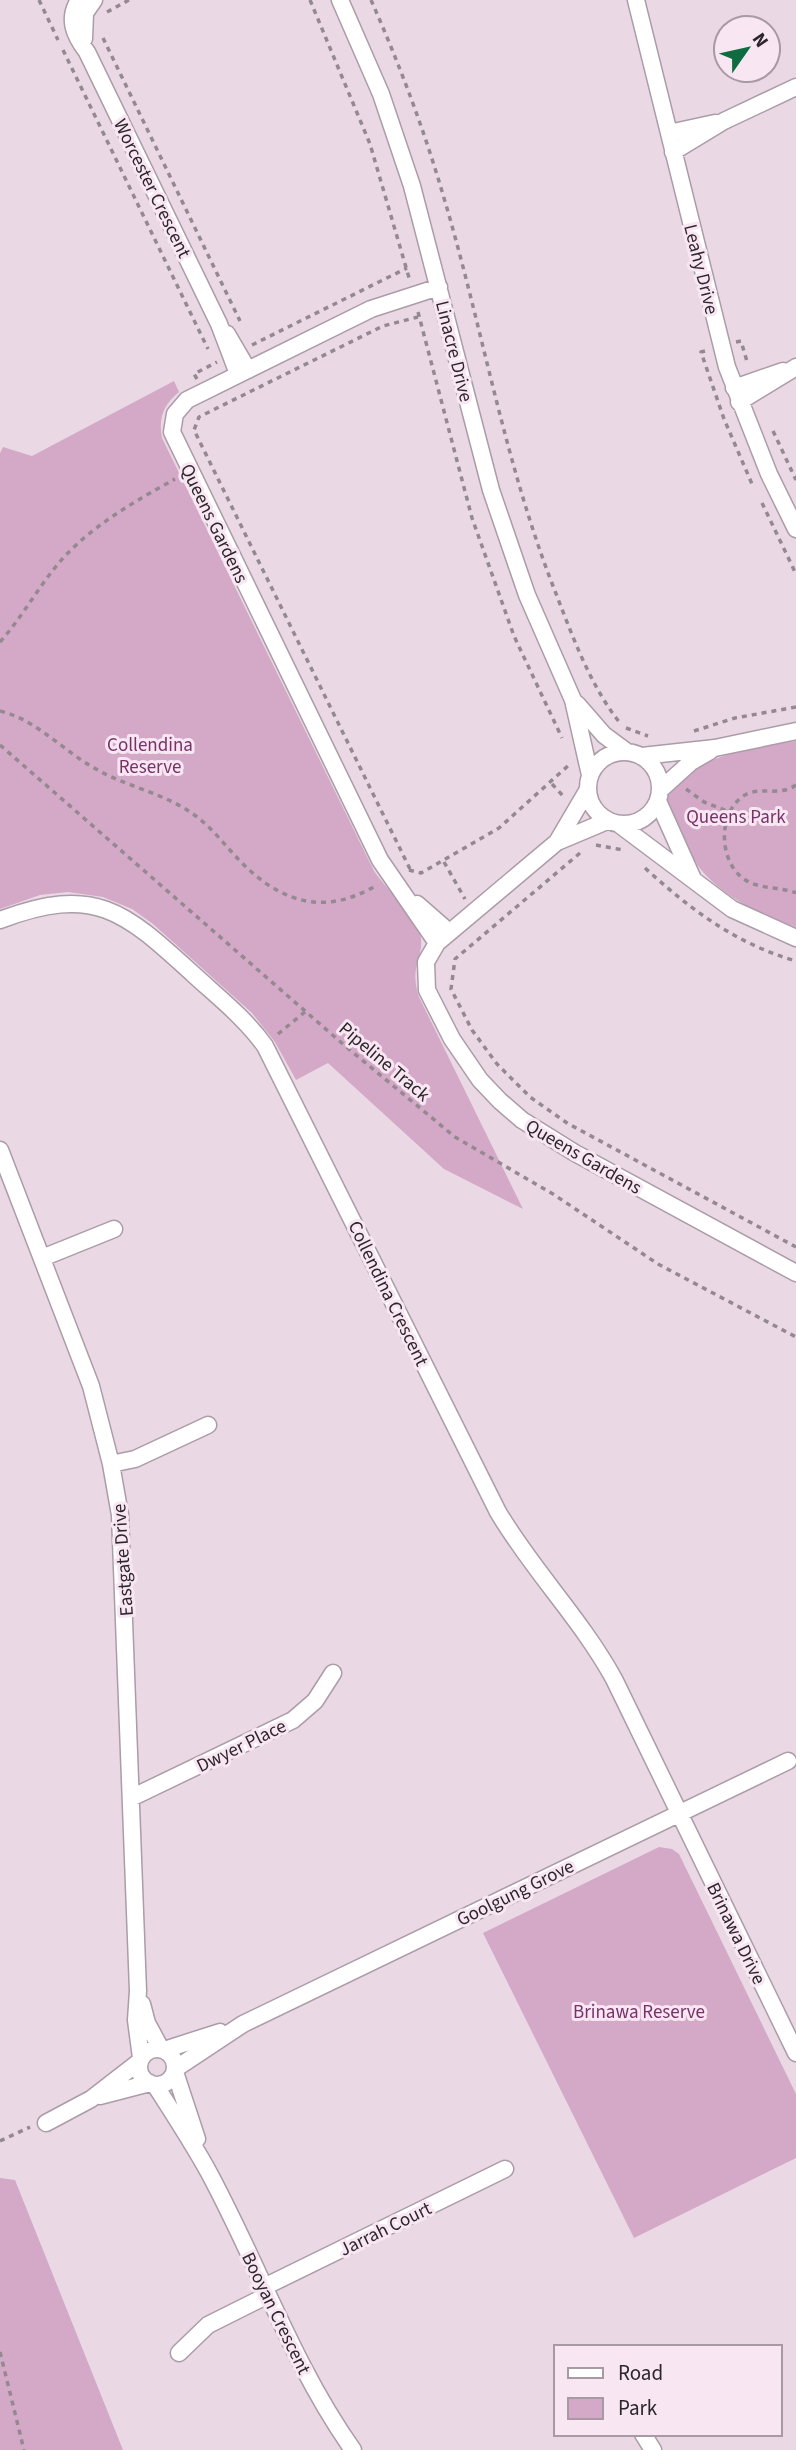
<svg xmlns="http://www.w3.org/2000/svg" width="796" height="2450" viewBox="0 0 796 2450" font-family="'Source Sans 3',sans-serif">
  <rect width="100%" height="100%" fill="#ead9e5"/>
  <path fill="#d3a9c7" d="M174,381L179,392C164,404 158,418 162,438L374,871C386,889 419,919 421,938C423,961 409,966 419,997L523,1209L444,1169L328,1063L296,1080L275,1042L252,1013L153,924L132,909L103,897L68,892L40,895L0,909V453L3,447L32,456Z
    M796,741V927C758,914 714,893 692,857C681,841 674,820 666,802C676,758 759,746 796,741Z
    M659,1847L672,1849L679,1854L796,2094V2158L634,2238L483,1933Z
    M0,2178L15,2180L123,2450H0Z"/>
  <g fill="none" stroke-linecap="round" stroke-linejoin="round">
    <g stroke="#ab9ca7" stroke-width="19">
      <path id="minor" d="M79,0C67,19 74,35 87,52L219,324L238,374
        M340,0L381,94L412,186L491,490L527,595L573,700L590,775
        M636,0L727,367L769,474L796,529
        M84,39L85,13L94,0
        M669,133L715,123
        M673,152L724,121L796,87
        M227,334L248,370
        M734,388L783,371
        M739,402L796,367
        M577,704L604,735L627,752
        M588 788a36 36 0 1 1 72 0a36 36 0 1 1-72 0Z
        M642,756L715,748L796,731
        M660,790L691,762L710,751
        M658,801L693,879
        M607,821L557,842L437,943L426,962L427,990L452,1039L480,1080L500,1101L522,1120L575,1153L796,1273
        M620,825L732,909L796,938
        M557,842L587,791
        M417,904L449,932
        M0,920C95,884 124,911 193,974C218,997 245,1018 265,1046L498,1512C533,1571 581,1619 614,1679L796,2053
        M437,943L380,860L172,432L175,414L187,400L371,309L439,287
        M0,1150L91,1386L111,1464L120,1515L138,1991L136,2020L141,2058
        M42,1258L114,1229
        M111,1464L135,1459L208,1425
        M133,1797L293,1720L315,1701L333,1673
        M142,2004L147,2023L161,2049
        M139 2067a18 18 0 1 1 36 0a18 18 0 1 1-36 0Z
        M164,2050L220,2032
        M175,2069L243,2024L788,1761
        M175,2072L197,2139
        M155,2085C173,2113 192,2142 208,2171C258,2263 292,2364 353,2450
        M100,2096L150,2083
        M46,2123L91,2099L140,2061
        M264,2287L505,2169
        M179,2353L208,2325L268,2295
        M643,2434L653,2450"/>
    </g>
    <path stroke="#948891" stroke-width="3.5" stroke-dasharray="5 5" stroke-linecap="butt" d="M39,0L58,40
      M310,0L370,144L410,281
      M371,0C398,61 422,124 441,188C481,320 503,457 553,586C571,632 589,684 620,723
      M107,12L129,0
      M103,38L240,321
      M63,50L208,349
      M418,312L472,518L514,636L562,738
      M736,342L741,341L748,365
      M252,345L407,268
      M705,351L701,352L724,419L752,484
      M197,379L194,374L217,362
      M773,431L796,480
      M762,503L796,574
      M0,642C24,615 41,582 65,556C95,524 137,500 175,479
      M0,711C37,720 63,751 96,769C127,787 164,793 193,814C212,827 226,847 242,863C284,905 327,915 377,885
      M626,728L648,736
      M694,731L735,718L796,707
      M0,745L344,1045L455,1137L553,1194L658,1264L796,1337
      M552,784L565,798
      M796,785C780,797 761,786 745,795C716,812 718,867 749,882C763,889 781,887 796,893
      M686,789L704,802L727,811
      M596,845L623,850
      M580,853L455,959L451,989L472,1030L497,1064L530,1097L567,1123L796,1247
      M444,862L465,899
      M645,868C690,909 736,944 796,961
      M410,869L194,430L199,417L213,410L383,326L418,317
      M409,870L421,873L499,828L570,764
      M278,1034L306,1011
      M0,2141L30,2127
      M0,2352L24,2450"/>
    <use href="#minor" stroke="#fff" stroke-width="16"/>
  </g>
  <g text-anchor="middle" stroke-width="6" stroke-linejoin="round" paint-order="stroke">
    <g font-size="19" fill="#2d272c" stroke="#f8e7f3">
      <text transform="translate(153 188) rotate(64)" y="7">Worcester Crescent</text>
      <text transform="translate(702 269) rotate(76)" y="7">Leahy Drive</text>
      <text transform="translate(455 351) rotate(76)" y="7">Linacre Drive</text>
      <text transform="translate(215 523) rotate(64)" y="7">Queens Gardens</text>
      <text transform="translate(385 1061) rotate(40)" y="7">Pipeline Track</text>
      <text transform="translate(584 1156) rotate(30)" y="7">Queens Gardens</text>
      <text transform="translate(389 1293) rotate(64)" y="7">Collendina Crescent</text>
      <text transform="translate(122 1560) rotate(-94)" y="7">Eastgate Drive</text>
      <text transform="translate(241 1745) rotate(-26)" y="7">Dwyer Place</text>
      <text transform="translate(515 1892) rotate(-26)" y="7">Goolgung Grove</text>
      <text transform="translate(737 1933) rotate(64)" y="7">Brinawa Drive</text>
      <text transform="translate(385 2228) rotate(-26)" y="7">Jarrah Court</text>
      <text transform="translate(277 2313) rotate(64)" y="7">Booyan Crescent</text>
    </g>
    <g font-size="19" fill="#773368" stroke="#f8e7f3">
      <text x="150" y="751">Collendina<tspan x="150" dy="22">Reserve</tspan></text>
      <text x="736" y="823">Queens Park</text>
      <text x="639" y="2018">Brinawa Reserve</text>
    </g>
  </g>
  <rect x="554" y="2345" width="228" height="91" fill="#f8e7f3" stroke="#a79aa3" stroke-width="2"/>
  <rect x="568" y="2368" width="35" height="10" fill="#ffffff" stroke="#a79aa3" stroke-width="2"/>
  <text x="618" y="2380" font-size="21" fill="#2d272c">Road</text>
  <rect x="568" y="2398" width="35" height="21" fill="#d3a9c7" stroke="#a79aa3" stroke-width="2"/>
  <text x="618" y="2415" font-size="21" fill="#2d272c">Park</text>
  <g transform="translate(747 49) rotate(56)"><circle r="33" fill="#f8e7f3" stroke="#a79aa3" stroke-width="2"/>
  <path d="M0-5L12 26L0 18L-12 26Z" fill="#0f6c40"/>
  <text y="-10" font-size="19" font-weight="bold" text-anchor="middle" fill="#2d272c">N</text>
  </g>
</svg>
